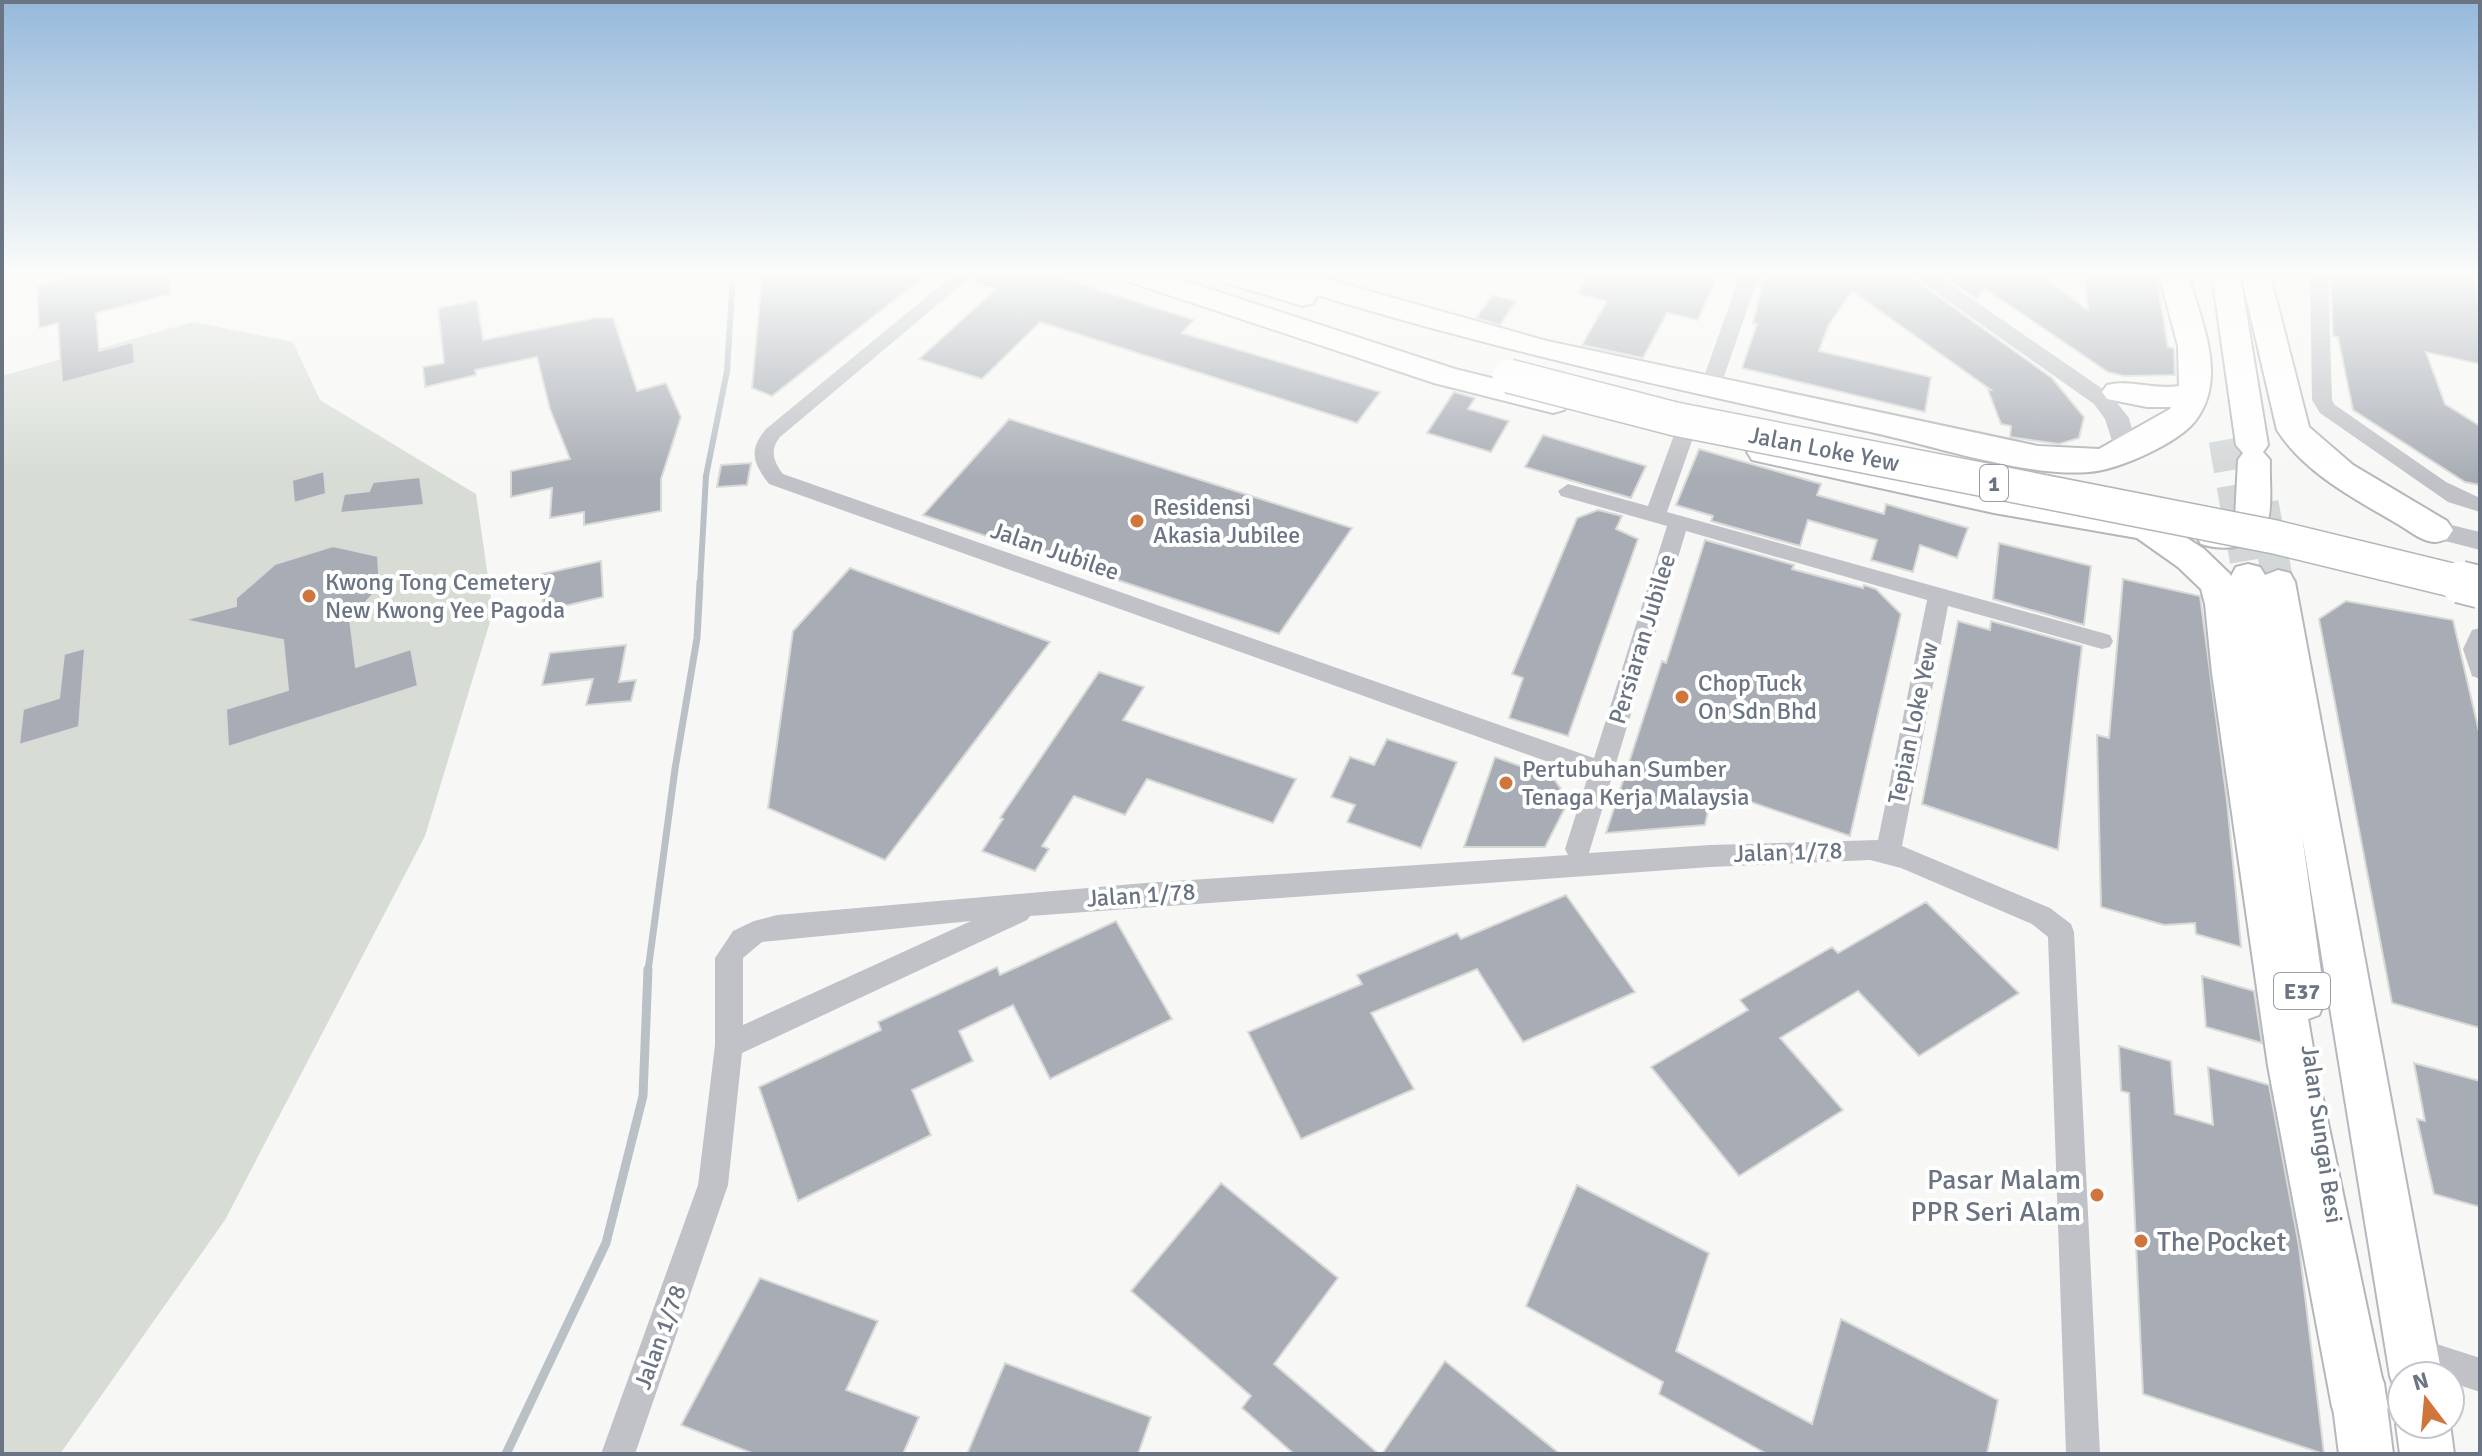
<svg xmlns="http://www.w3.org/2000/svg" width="2482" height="1456" viewBox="0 0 2482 1456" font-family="Signika,sans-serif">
  <rect width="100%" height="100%" fill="#f7f8f5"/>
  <path fill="#d7dcd5" d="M193,322L293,342L320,400L476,494L493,612L425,836L225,1220L60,1454H2V376Z"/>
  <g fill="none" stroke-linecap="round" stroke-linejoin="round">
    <path stroke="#b9c1c7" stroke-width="6" d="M700,584L706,476L727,371L733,275"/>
    <path stroke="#b9c1c7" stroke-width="7" d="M648,971L675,769L697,638L700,582"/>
    <path stroke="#b9c1c7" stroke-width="9" d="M506,1454L606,1243L643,1096L648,969"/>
  </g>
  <path fill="#a8adb5" stroke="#d9d9d8" stroke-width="2" d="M62,275H168L171,294L96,313L99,351L133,342L135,363L62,383L58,323L39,328L37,286L62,280Z
    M762,275H926L772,396L752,388Z
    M976,275H1051L1194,320L1182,333L1380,392L1357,423L1040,322L982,379L919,359L996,289L971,281Z
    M1588,275H1699L1716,279L1698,320L1667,313L1643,358L1582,345L1607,301L1578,294Z
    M1775,275H1908L2052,378L2084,417L2079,438L2059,444L2010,437L2011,426L2001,424L1988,390H1991L1852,291L1828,326L1819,351L1931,377L1925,412L1742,368L1757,324L1753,323L1764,279Z
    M1943,275H2041L2088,310L2084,275H2156L2168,347L2174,348L2175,375L2124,376L2108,372L1984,288L1977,299Z
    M2331,275H2474L2480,315V364L2426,352L2445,404L2480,426V485L2465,482L2353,410L2338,337L2333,336Z
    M1493,295L1516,301L1500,325L1476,318Z
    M477,300L483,340L595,318H613L637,391L666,383L681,417L661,479V511L584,525V512L550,518L552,488L511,497V471L570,459L550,409L537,357L475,370L476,375L425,387L423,367L444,363L438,308Z
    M1454,392L1475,398L1468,409L1509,421L1491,452L1427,433Z
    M1009,419L1352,528L1279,634L923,515Z
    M1543,435L1646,466L1631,498L1525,467Z
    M1699,449L1821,484L1817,495L1884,514L1886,504L1968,528L1957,558L1920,545L1913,572L1871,560L1877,540L1808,520L1800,546L1711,521L1713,516L1676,505Z
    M751,463L747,485L717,487L721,465Z
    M324,471L326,494L294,503L292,480Z
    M420,477L424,505L340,513L344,494L369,491L373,482Z
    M1598,510L1622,516L1616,529L1638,539L1568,736L1509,718L1523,678L1512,674L1577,518Z
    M1705,540L1794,565L1792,569L1863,588L1864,585L1876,589L1901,614L1850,836L1713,789L1705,825L1606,833L1662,661L1666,663Z
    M1999,543L2091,566L2084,625L1993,599Z
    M333,546L378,556L380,587L350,619L356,667L411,649L418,686L228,747L226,709L288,690L283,640L184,620L236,606V598L275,564Z
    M601,561L603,597L543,611L542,574Z
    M850,568L1050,642L885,860L768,808L793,631Z
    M2123,579L2200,596L2227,801L2241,947L2196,934L2195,923L2164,925L2101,907L2097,735L2109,738Z
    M2346,601L2453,620L2480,736V1028L2392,1003L2319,619Z
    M1958,621L1990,630L1991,621L2082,646L2058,850L1922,804Z
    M626,645L619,682L636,680L631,701L586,705L593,679L542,685L550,653Z
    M85,648L79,727L19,745L23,709L59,698L64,654Z
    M1099,672L1144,687L1123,720L1296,779L1273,823L1147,779L1125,815L1074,796L1042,846L1049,849L1035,871L982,851L1003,819L1000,818Z
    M1387,739L1457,762L1421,848L1347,822L1355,805L1331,797L1350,757L1374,765Z
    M1495,757L1553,778L1569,800L1545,847H1464Z
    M1566,895L1635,992L1523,1042L1477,969L1371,1013L1414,1089L1301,1139L1248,1032L1362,984L1357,975L1457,933L1461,939Z
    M1926,902L2019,993L1919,1056L1858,991L1780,1038L1843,1110L1739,1176L1651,1067L1748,1010L1740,1000L1832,947L1838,953Z
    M1116,921L1172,1019L1050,1079L1013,1005L959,1031L973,1061L912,1090L931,1135L798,1201L759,1087L881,1030L878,1022L997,967L1000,975Z
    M2202,976L2254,991L2262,1043L2206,1027Z
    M2119,1046L2171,1061L2175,1114L2213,1125L2208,1067L2269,1085L2299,1246L2324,1454L2143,1394L2129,1093L2121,1091Z
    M2414,1063L2480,1081V1207L2434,1194L2417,1119L2425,1121Z
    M1221,1183L1338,1278L1274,1364L1379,1454H1294L1242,1408L1251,1396L1131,1291Z
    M1577,1185L1709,1253L1676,1351L1812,1424L1841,1319L1998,1400L1987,1454H1767L1659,1394L1663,1382L1526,1306Z
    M760,1278L878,1321L846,1390L919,1417L903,1454H754L681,1425Z
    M1445,1361L1560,1454H1382Z
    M1005,1363L1151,1417L1138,1454H967Z"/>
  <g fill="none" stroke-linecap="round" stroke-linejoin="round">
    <path stroke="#d4d7d8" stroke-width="31" stroke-dasharray="31 15" stroke-linecap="butt" d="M2224,440L2248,576
      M2263,503L2278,582"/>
    <g stroke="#b6b8bd" stroke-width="4">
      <path id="primary" d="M2212,275H2240L2268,445L2263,452L2270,460C2269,479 2273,506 2267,523C2257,550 2224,551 2201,544L2196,536L2201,528L2228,524L2235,518L2238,460L2243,453L2236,445Z
        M2248,564L2260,567L2265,575L2278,570L2290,573L2295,582L2442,1376H2402V1397L2397,1395L2390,1376L2302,835L2325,1001L2319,1015L2303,1021L2287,1015L2281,1001L2231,576L2236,567Z
        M2357,1356L2376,1364L2384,1383L2393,1454H2339L2330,1383L2338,1364Z
        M2402,1410V1424H2450L2454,1454H2400L2396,1424Z"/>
    </g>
    <g stroke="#b3b6ba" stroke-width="4">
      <path id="trunk" d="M1123,275H1167L1455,369L1564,396L1569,403L1564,410L1553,413L1434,383L1127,281Z
        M1216,275H1312L1547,341L2038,446L2099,449L2170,409L2171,407H2147L2107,399L2102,392L2107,385C2129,379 2154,390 2179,386L2178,346L2159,275H2188C2201,321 2228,377 2196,420C2179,443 2118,470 2089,472C2026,477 1938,447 1875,433C1687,392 1501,351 1317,295L1313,303L1303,306L1220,281Z
        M2241,275H2270L2309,427L2353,465L2447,521L2453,530L2447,539C2443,540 2439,542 2435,542C2423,542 2411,532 2401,526C2357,500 2305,474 2277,430Z
        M1764,441L1994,489L2159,520L2204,549L2230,574L2243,604L2250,673L2316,1066L2388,1407L2380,1427L2360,1435L2340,1427L2332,1407L2268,1066L2212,673L2205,604L2201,589L2178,567L2137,538L1994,513L1752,460L1747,452L1752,444Z"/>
    </g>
    <path fill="#c0c2c7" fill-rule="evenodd" d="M953,275H973L780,437C769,450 774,462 783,474L1594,758L1667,526L1561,496L1558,491L1568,484L1648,506L1674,435L1684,429L1694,435L1667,512L2110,635L2113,641L2110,647L2102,649L1948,606L1902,846L2050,908L2071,924L2074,932L2100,1454H2066L2048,937L2032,924L1901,868L1870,860L1710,867L1030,916L1027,920L742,1053L728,1185L635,1454H601L698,1185L715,1045V958L733,931L754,921L777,915L1145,883L1568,855L1565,849L1588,776L769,484C753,463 748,450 766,429ZM1686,531L1927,600L1878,840L1710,845L1589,853ZM971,921L743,1025V958L762,942Z
      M1740,275H1759L1720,388L1717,392H1703L1700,388Z
      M2310,275H2328L2332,400L2335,405L2446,482L2480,498V512L2448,502L2320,413L2312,400Z
      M2480,628V679L2472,676L2463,649L2472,630Z
      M2412,1336L2480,1358V1392L2450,1382V1376H2432L2400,1365L2395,1353L2400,1341Z"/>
    <path fill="#c0c2c7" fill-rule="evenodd" d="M1911,275H1937L2110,394L2129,418L2137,447L2134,453H2116L2105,419L2094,404Z
      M2435,521L2480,532V550L2426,536L2422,530L2426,524Z"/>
    <use href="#primary" fill="#fff" fill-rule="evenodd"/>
    <use href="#trunk" fill="#fff" fill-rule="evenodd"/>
    <g stroke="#b3b6ba" stroke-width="36" stroke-linecap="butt">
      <path id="trunk-bridge-far1" d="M1509,376L1675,419L2275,537L2468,584"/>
    </g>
    <g stroke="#b3b6ba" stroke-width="45" stroke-linecap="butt">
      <path id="trunk-bridge" d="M2460,582L2480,587"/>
    </g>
    <use href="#trunk-bridge-far1" stroke="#fff" stroke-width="33"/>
    <use href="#trunk-bridge" stroke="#fff" stroke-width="41"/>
  </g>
  <linearGradient id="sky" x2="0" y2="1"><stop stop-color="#95b9db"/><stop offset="0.57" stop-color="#fbfcfa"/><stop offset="1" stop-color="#fbfcfa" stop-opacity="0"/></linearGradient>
  <rect width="2482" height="479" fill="url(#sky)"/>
  <g fill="#d0763d" stroke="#fff" stroke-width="3">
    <circle cx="1137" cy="521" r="8"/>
    <circle cx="309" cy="596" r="8"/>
    <circle cx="1682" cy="697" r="8"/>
    <circle cx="1506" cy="783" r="8"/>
    <circle cx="2097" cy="1195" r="8"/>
    <circle cx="2141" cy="1241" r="8"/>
  </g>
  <g text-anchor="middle" stroke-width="8" stroke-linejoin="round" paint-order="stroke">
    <g fill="#fff" stroke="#979ea8" stroke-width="2">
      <rect x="1980" y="465" width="28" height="36" rx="6"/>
      <rect x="2274" y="973" width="56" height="36" rx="6"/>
    </g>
    <g font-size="22" font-weight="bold" fill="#6a7483">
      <text x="1994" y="491">1</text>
      <text x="2302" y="999">E37</text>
    </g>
    <g font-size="24" fill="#6a7483" stroke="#fff">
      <text transform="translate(1824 449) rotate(11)" y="8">Jalan Loke Yew</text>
      <text transform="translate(1055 551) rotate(19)" y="8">Jalan Jubilee</text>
      <text transform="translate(1642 639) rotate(-73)" y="8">Persiaran Jubilee</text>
      <text transform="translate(1913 723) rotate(-78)" y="8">Tepian Loke Yew</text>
      <text transform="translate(1788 852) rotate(-2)" y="8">Jalan 1/78</text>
      <text transform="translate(1141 895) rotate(-4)" y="8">Jalan 1/78</text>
      <text transform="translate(2322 1134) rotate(82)" y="8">Jalan Sungai Besi</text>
      <text transform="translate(660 1337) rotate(-70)" y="8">Jalan 1/78</text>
    </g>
    <g font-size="24" fill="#6a7483" stroke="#fff" text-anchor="start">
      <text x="1153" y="515">Residensi<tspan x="1153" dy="28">Akasia Jubilee</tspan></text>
      <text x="325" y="590">Kwong Tong Cemetery<tspan x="325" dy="28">New Kwong Yee Pagoda</tspan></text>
      <text x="1698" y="691">Chop Tuck<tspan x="1698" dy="28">On Sdn Bhd</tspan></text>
      <text x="1522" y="777">Pertubuhan Sumber<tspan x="1522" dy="28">Tenaga Kerja Malaysia</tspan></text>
    </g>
    <g font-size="28" fill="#6a7483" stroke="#fff" text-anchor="end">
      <text x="2081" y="1189">Pasar Malam<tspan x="2081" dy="32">PPR Seri Alam</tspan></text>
      <text x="2157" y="1251" text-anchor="start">The Pocket</text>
    </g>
  </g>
  <rect width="2482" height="1456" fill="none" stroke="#6a7483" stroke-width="8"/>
  <g transform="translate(2426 1400) rotate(344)"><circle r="38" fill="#ffffff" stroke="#c3c7cd" stroke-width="2"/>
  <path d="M0-6L14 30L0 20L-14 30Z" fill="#d0763d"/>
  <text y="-12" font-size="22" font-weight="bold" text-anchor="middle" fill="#6a7483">N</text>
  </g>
</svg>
